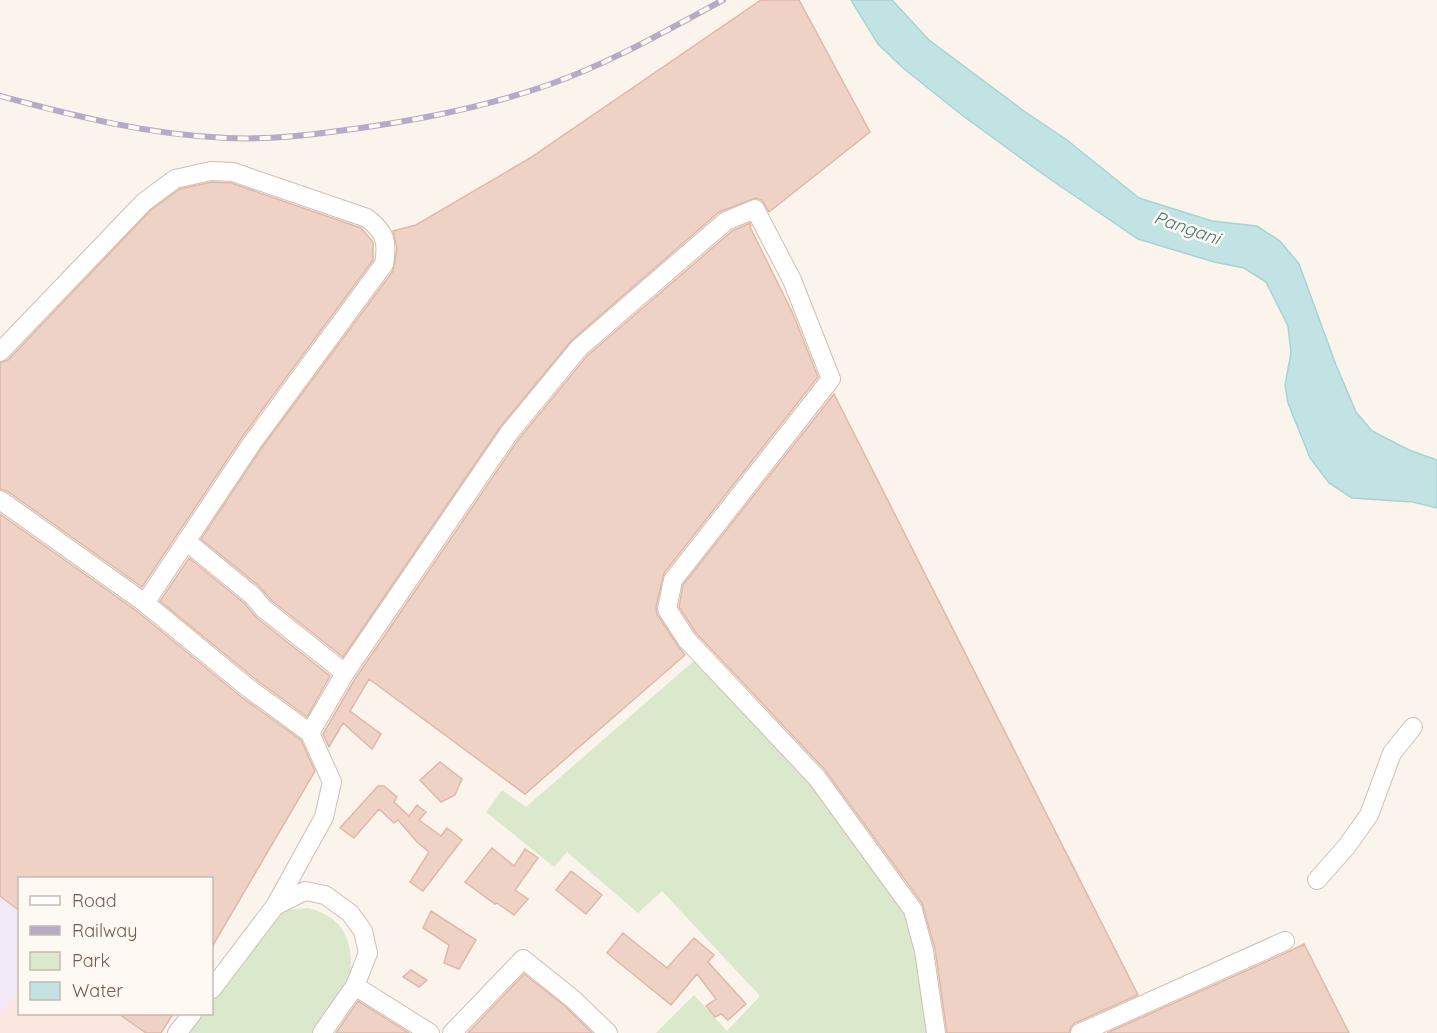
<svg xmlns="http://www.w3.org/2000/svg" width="1437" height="1033" viewBox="0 0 1437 1033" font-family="Quicksand,sans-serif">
  <rect width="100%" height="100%" fill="#fbf4ec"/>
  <path fill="#fbe7e1" d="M19,989L20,1014H119L146,1033H0V1014Z"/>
  <path fill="#f1e9f8" d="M0,896L20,911L19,989L0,1014Z"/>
  <path fill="#dae9cb" d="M697,658L813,781L908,913L919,952L929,1033H656L694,995L727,1031L760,996L662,891L638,913L567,852L554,867L486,812L502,790L526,807Z
    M307,908C337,914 352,935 351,964C350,970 351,978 350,983C346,993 322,1022 314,1033H185L200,1014H212V998L279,911Z"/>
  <path fill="#c1e3e4" stroke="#a8d3d5" stroke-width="1.5" d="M851,0H892L929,40L1024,111L1067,140L1139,198L1212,221L1257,226L1280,241L1299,264L1336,365L1356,412L1372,431L1409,450L1437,460V508L1413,502L1352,498L1329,483L1310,458L1288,403L1285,385L1291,353L1288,326L1266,282L1244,268L1214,262L1138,239L1047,177L963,116L903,68L878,44Z"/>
  <path fill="#efd2c6" stroke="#e0b8a7" stroke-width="1.5" d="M761,0H799L870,132L769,212L762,200L756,198L719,212L572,340L500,427L343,657L272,601L259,586L201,539L261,449L393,271L397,248L393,231L416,225L530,158Z
    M212,182L231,183L361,228L373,242V260L243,436L142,587L7,491L0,489V363L8,360L151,210L180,189Z
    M750,223L751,226L750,227L793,314L818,377L664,573L656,607L657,614L678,646L685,655L525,794L369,679L350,711L381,734L372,749L343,723L329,747L323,734L355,679L518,440L587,356L732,231Z
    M834,394L1138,995L1075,1023L1071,1027L1069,1033H947L935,949L922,903L825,770L696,633L679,607L683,585Z
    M0,514L138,612L240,696L301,740L315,771L212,947V879H20V911L0,896Z
    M189,558L244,603L257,618L330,676L307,717L254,678L160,601Z
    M440,762L462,779L455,795L441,802L420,780Z
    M378,786H384L397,797L394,802L409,816L417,805L426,812L419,820L441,836L447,828L462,840L423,891L410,882L429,852L417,842L398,820L394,823L379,809L354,838L340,828Z
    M492,848L514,866L525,849L538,858L515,890L528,899L514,915L497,903L495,904L465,882Z
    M571,871L602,895L586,914L556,890Z
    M431,911L476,940L459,969L444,963L449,945L423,928Z
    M623,933L667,968L694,938L714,955L708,962L746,1004L728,1020L721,1014L715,1017L706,1006L716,999L697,974L671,1005L607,953Z
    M1304,944L1349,1033H1107L1290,951Z
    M411,970L427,980L419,987L403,977Z
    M524,974L566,1007L592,1033H468Z
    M358,1001L409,1033H336Z
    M119,1014H173L161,1033H146Z"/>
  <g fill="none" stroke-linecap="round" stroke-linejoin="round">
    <g stroke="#d0beb4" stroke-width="20">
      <path id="minor" d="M0,352L144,202L175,179L211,171L233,172L367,218C385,232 388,241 384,264L252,443L145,603
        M0,500L145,603L247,687L310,733L332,782L324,817L275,906L212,989
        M186,541L252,595L264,609L345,673
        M310,733L345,673L509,433L579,348L726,221L755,209L792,280L831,379L673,580L667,609L687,640L817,778L913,910L924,951L936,1033
        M1317,880L1347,846L1369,815L1392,753L1413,727
        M275,906L305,891L325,895L350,913L363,931L368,953L355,986L322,1033
        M355,986L430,1033
        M177,1033L192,1014
        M452,1033L523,959L573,999L608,1033
        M1080,1033L1285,941"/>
    </g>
    <use href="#minor" stroke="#fff" stroke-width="18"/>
    <g stroke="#b6aac6" stroke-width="6">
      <path id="rail" d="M0,96C74,116 149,135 227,138C269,140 311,135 353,129C419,120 485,107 548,85C608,64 666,31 723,0"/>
    </g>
    <use href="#rail" stroke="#fef9f3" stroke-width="4" stroke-dasharray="11" stroke-linecap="butt"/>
  </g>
  <g text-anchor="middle" stroke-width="5" stroke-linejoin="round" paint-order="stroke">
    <g font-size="18" font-style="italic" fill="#447679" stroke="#fef9f3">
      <text transform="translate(1187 228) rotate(19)" y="6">Pangani</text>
    </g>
  </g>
  <rect x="18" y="877" width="195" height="138" fill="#fef9f3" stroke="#c8b9b2" stroke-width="1.5"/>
  <rect x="30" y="896" width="30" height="9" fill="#ffffff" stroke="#c8b9b2" stroke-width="1.5"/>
  <text x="72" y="907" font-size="18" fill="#765a50">Road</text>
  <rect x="30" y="926" width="30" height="9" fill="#b6aac6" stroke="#c8b9b2" stroke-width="1.5"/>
  <text x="72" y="937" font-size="18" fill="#765a50">Railway</text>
  <rect x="30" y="952" width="30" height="18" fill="#dae9cb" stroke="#c8b9b2" stroke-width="1.5"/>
  <text x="72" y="967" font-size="18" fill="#765a50">Park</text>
  <rect x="30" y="982" width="30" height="18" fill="#c1e3e4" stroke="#c8b9b2" stroke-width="1.5"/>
  <text x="72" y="997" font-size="18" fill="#765a50">Water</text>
</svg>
